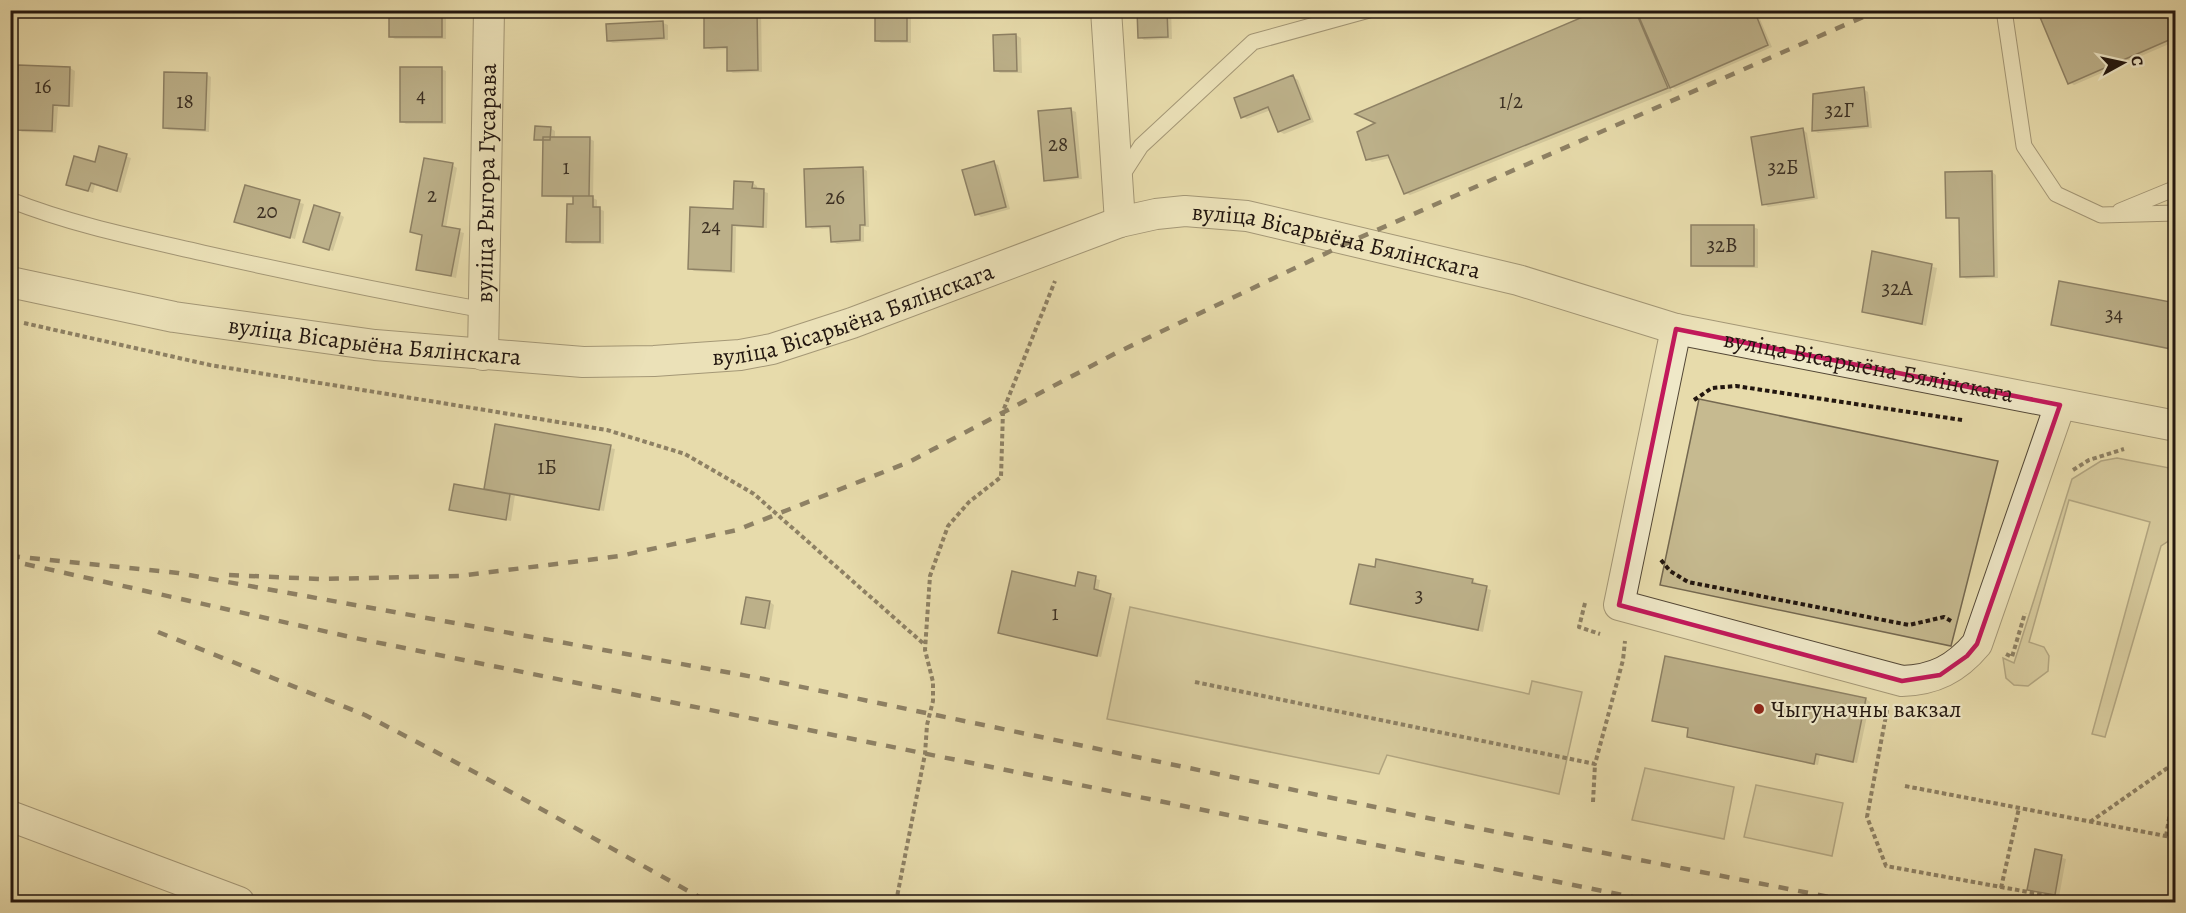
<svg xmlns="http://www.w3.org/2000/svg" width="2186" height="913" viewBox="0 0 2186 913" font-family="Alegreya,serif">
  <rect width="100%" height="100%" fill="#e7dbab"/>
  <filter id="stains"><feTurbulence type="fractalNoise" baseFrequency=".00333" numOctaves="4"/><feColorMatrix values="0 0 0 0 .2 0 0 0 0 .09 0 0 0 0 .02 0 0 0 .5 -.17"/></filter>
  <radialGradient id="worn" r=".72"><stop offset=".6" stop-color="#630" stop-opacity="0"/><stop offset="1" stop-color="#630" stop-opacity=".3"/></radialGradient>
  <path fill="#c6ba90" stroke="#746850" stroke-width="1.5" d="M1699,399L1998,461L1951,646L1660,585Z
    M2117,458L2175,469L2176,536L2161,546L2105,737L2092,734L2150,522L2069,500L2029,642L2044,647L2049,656L2048,671L2028,686L2014,685L2006,678L2003,658L2014,663L2072,479L2101,461Z
    M1130,607L1529,694L1532,681L1582,692L1559,794L1387,755L1379,774L1107,719Z
    M1645,768L1734,787L1724,839L1632,820Z
    M1756,785L1843,803L1832,856L1744,837Z"/>
  <path fill="#0003" d="M391,10H446V39H395L391,37Z
    M625,10H673V14L629,15Z
    M743,10H761L762,72L733,73L728,70V49L711,50L706,47Z
    M765,10H801V13H770Z
    M886,10H911V43H881L876,40Z
    M915,10H944V12H918Z
    M954,10H1011V17L1001,18L996,15V11Z
    M1139,10H1171L1172,39L1144,40L1140,37Z
    M1601,10H1756L1772,47L1675,89L1670,86L1672,91L1410,195L1406,193L1390,158L1372,162L1367,159Z
    M2176,10V41L2074,85L2069,82Z
    M663,23L668,25V40L613,43L608,41Z
    M1016,35L1021,38L1022,73H1000L995,70Z
    M19,67L70,68L75,71L73,107H58L56,133L22,132L17,129Z
    M441,69L446,71V124H406L401,121Z
    M206,74L211,77L209,132L169,130L164,128Z
    M1293,77L1298,80L1314,122L1284,134L1279,131L1271,110L1247,119L1243,117Z
    M1863,89L1868,92L1872,128L1818,133L1814,131Z
    M1071,110L1076,112L1082,179L1050,182L1046,180Z
    M550,128L555,131V138L590,139L594,141L593,198L597,200V208L604,211V244H572L568,241L575,198L548,197L544,195V142L536,139Z
    M1803,130L1807,133L1818,199L1768,207L1764,204Z
    M100,148L131,158L121,193L95,185L93,193L67,184L96,164Z
    M993,163L998,165L1010,209L981,217L976,214Z
    M452,165L457,168L446,228L464,233L456,278L418,269L424,236L412,231Z
    M862,168L867,171L869,227H864V242L837,244L832,241V228L812,229L808,226Z
    M1992,172L1996,175L1998,278L1966,279L1961,276L1960,220L1948,217Z
    M753,183L757,186V190L768,193L767,228L736,227L735,273L694,271L689,268Z
    M246,187L304,204L295,239L236,222Z
    M339,214L344,217L333,251L305,241Z
    M1753,227L1758,229V268L1697,267L1692,265Z
    M1873,253L1937,268L1926,326L1864,311Z
    M2176,305V350L2052,324Z
    M497,426L615,449L604,511L515,495L511,521L451,509L485,491Z
    M1079,574L1100,580L1098,592L1115,598L1101,657L1000,632L1076,587Z
    M1472,580L1477,583L1476,585L1491,590L1483,632L1352,604Z
    M770,602L774,605L770,630L743,624Z
    M1666,657L1866,699L1870,702L1857,763L1820,755L1818,765L1693,739L1689,736L1690,729L1658,723L1653,720Z
    M2036,851L2066,859L2059,897L2028,889Z"/>
  <path fill="#887c60" stroke="#22160f" stroke-width="1.5" d="M389,10H442V37H389Z
    M623,10H669V12L623,13Z
    M757,10L758,70L727,71V47L704,48V11Z
    M764,10H797V11L764,12Z
    M884,10H907V41H875V13H884Z
    M994,10H1007V16H995Z
    M1137,10H1167L1168,37L1138,38Z
    M1599,10H1635L1668,88L1404,194L1388,155L1366,160L1357,132L1375,123L1355,114Z
    M1636,10H1754L1768,45L1670,88Z
    M2037,10H2176V37L2068,84Z
    M663,21L664,38L607,41L606,24Z
    M1016,34L1017,71H994L993,35Z
    M18,65L70,67L69,106L53,105L52,131L15,130Z
    M400,67H442V122H400Z
    M164,72L207,73L205,130L163,128Z
    M1293,75L1310,119L1278,132L1268,107L1241,118L1234,98Z
    M1864,87L1868,126L1812,131L1813,94Z
    M1071,108L1078,177L1044,181L1038,111Z
    M535,126L551,127L550,140H534Z
    M1803,128L1814,197L1762,205L1751,137Z
    M543,137H590L589,196H542Z
    M99,146L127,154L117,191L91,183L88,191L66,185L74,156L95,162Z
    M424,158L453,163L442,226L460,229L451,276L416,270L422,235L410,232Z
    M994,161L1006,207L975,215L962,170Z
    M863,167L865,225H860V240L831,242L830,226L806,227L804,169Z
    M1992,171L1994,276L1960,277L1959,218H1946L1945,172Z
    M734,181L753,182L752,188L764,189L763,227L732,225L731,271L688,269L690,207L733,209Z
    M245,185L300,200L290,238L234,222Z
    M573,196H593V207H600V242H566L567,204H573Z
    M314,205L340,213L329,250L303,242Z
    M1691,225H1754V266H1691Z
    M1872,251L1932,264L1922,324L1862,312Z
    M2059,281L2176,303V350L2051,325Z
    M495,424L611,445L599,510L484,489Z
    M454,484L510,494L506,520L449,510Z
    M1376,559L1473,579L1472,583L1487,586L1478,630L1350,604L1359,564L1375,567Z
    M1012,571L1075,586L1078,572L1096,576L1094,589L1111,594L1097,656L998,633Z
    M746,597L770,601L765,628L741,624Z
    M1665,656L1866,698L1853,762L1816,754L1814,764L1687,737L1688,728L1652,721Z
    M2035,849L2062,855L2055,895L2027,890Z"/>
  <g fill="none" stroke-linecap="round" stroke-linejoin="round">
    <g stroke="#534736" stroke-width="17">
      <path id="lane" d="M2004,10L2024,146L2056,194L2101,215L2176,213
        M1121,177L1141,146L1253,42L1369,10
        M10,200C73,225 138,238 203,253C297,274 390,293 484,310
        M2120,211L2176,188"/>
    </g>
    <g stroke="#534736" stroke-width="32">
      <g id="street">
        <path d="M1106,10L1120,222"/>
        <path id="s1" d="M10,282L174,317L375,345L583,362L654,361L740,355L772,349L852,323L1120,222L1156,214L1185,211L1247,216L1518,280L1676,329L2176,426"/>
        <path d="M1676,329L1619,605L1902,681C1934,680 1956,669 1977,644L2060,405"/>
        <path id="s2" d="M483,355L489,10"/>
        <path d="M10,816L239,902"/>
      </g>
    </g>
    <path stroke="#22160f" stroke-width="4" stroke-dasharray="4.5 3" stroke-linecap="butt" d="M24,323L210,365L607,430L685,454L754,494L925,645
      M1694,400L1712,388L1736,386L1962,420
      M2073,470L2089,460L2124,449
      M1661,560L1670,571L1688,582L1909,625L1944,617L1951,621
      M1585,603L1579,627L1600,634
      M2006,654L2012,657L2025,613
      M1195,682L1595,764L1623,660L1625,641
      M1887,710L1867,817L1886,866L2083,902
      M1905,786L2176,838
      M1593,802L1595,764
      M2090,822L2176,762
      M2166,836L2176,778
      M2001,888L2019,808
      M896,902L925,754L927,725L933,701V682L925,650L930,576L948,526L969,502L1001,477L1003,411L1055,281"/>
    <use href="#lane" stroke="#efe8c8" stroke-width="15"/>
    <use href="#street" stroke="#efe8c8" stroke-width="30"/>
    <path stroke="#22160f" stroke-width="4.5" stroke-dasharray="10 10" stroke-linecap="butt" d="M10,556L178,573L759,678L1466,826L1855,902
      M25,564L355,638L1657,902
      M229,575L320,579L459,576L620,556L737,530L909,462L1116,353L1352,241L1879,10
      M158,632L365,715L482,776L708,902"/>
  </g>
  <path d="M0 0H2186V913H0ZM1676,329L2060,405L1977,644L1967,656L1940,675L1902,681L1619,605Z" fill="#e7dbab" fill-opacity=".55" fill-rule="evenodd"/>
  <path fill="none" stroke="#c2185b" stroke-width="4.5" stroke-linejoin="round" d="M1676,329L2060,405L1977,644L1967,656L1940,675L1902,681L1619,605Z"/>
  <circle fill="#8f2418" stroke="#efe8c8" stroke-width="2" cx="1759" cy="709" r="6"/>
  <g text-anchor="middle" stroke-width="4.5" stroke-linejoin="round" paint-order="stroke">
    <g font-size="21" fill="#3c3023">
      <text x="43" y="93">16</text>
      <text x="421" y="102">4</text>
      <text x="185" y="108">18</text>
      <text x="1511" y="108">1/2</text>
      <text x="1839" y="117">32Г</text>
      <text x="1058" y="151">28</text>
      <text x="566" y="174">1</text>
      <text x="1783" y="174">32Б</text>
      <text x="432" y="202">2</text>
      <text x="835" y="204">26</text>
      <text x="267" y="218">20</text>
      <text x="711" y="233">24</text>
      <text x="1722" y="252">32В</text>
      <text x="1897" y="295">32А</text>
      <text x="2114" y="321">34</text>
      <text x="547" y="474">1Б</text>
      <text x="1419" y="602">3</text>
      <text x="1055" y="620">1</text>
    </g>
    <g font-size="24" fill="#22160f" stroke="#efe8c8">
      <text dy="8" stroke="none"><textPath href="#s2" startOffset="172">вуліца Рыгора Гусарава</textPath></text>
      <text dy="8" stroke="none"><textPath href="#s1" startOffset="1360">вуліца Вісарыёна Бялінскага</textPath></text>
      <text dy="8" stroke="none"><textPath href="#s1" startOffset="856">вуліца Вісарыёна Бялінскага</textPath></text>
      <text dy="8" stroke="none"><textPath href="#s1" startOffset="370">вуліца Вісарыёна Бялінскага</textPath></text>
      <text dy="8" stroke="none"><textPath href="#s1" startOffset="1908">вуліца Вісарыёна Бялінскага</textPath></text>
    </g>
    <g font-size="24" fill="#22160f" stroke="#efe8c8" text-anchor="start">
      <text x="1771" y="717">Чыгуначны вакзал</text>
    </g>
  </g>
  <rect width="2186" height="913" fill="none" stroke="#e7dbab" stroke-width="36"/>
  <rect x="12" y="12" width="2162" height="889" fill="none" stroke="#22160f" stroke-width="3"/>
  <rect x="18" y="18" width="2150" height="877" fill="none" stroke="#22160f" stroke-width="1.5"/>
  <g transform="translate(2123 63) rotate(82)" stroke="#efe8c8" stroke-width="4.5" paint-order="stroke">
  <path d="M0-4.5L10 22L0 15L-10 22Z" fill="#22160f"/>
  <text y="-9" font-size="16" font-weight="bold" text-anchor="middle" fill="#22160f">С</text>
  </g>
  <rect width="100%" height="100%" filter="url(#stains)"/>
  <rect width="100%" height="100%" fill="url(#worn)"/>
</svg>
